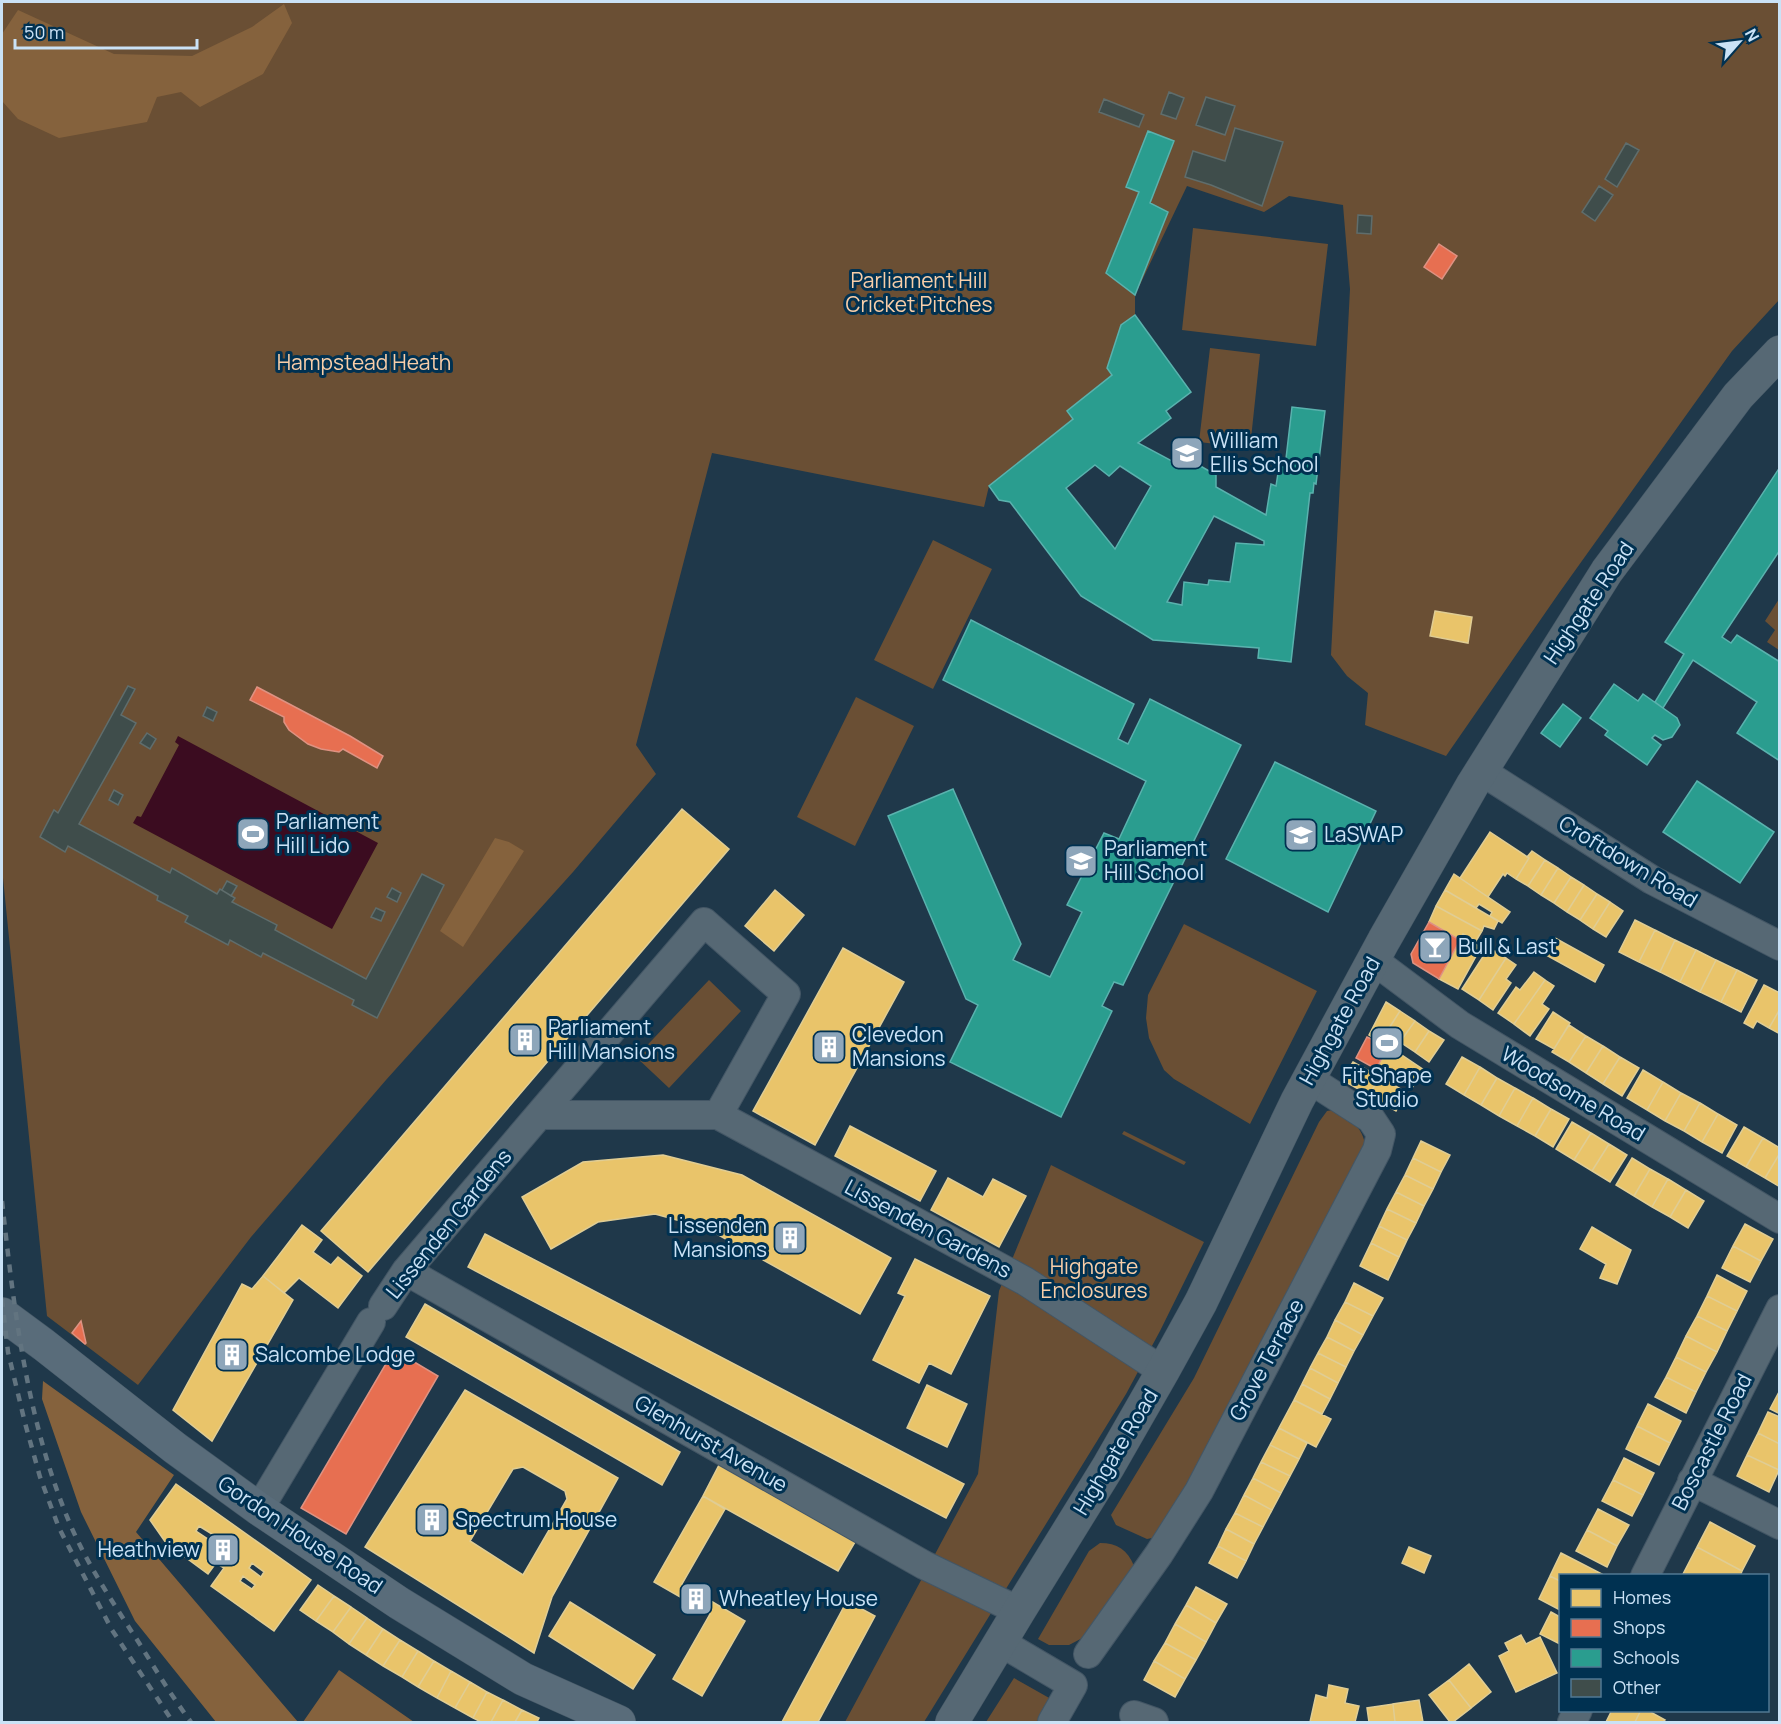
<svg xmlns="http://www.w3.org/2000/svg" width="1781" height="1724" viewBox="0 0 1781 1724" font-family="Manrope,sans-serif">
  <rect width="100%" height="100%" fill="#1f384a"/>
  <path fill="#6a4f34" d="M2,2H1779V300L1732,351L1559,593L1446,756L1365,725L1368,693L1347,676L1331,655L1350,289L1343,205L1289,196L1264,212L1187,186L1135,295V315L1121,325L1107,368L1112,375L1067,411L1073,419L989,486L984,507L712,453L636,745L656,774L573,872L386,1080L251,1237L138,1385L47,1316L2,868Z
    M1193,228L1328,244L1316,346L1182,330Z
    M1210,348L1260,354L1250,448L1199,442Z
    M933,540L992,569L933,689L874,660Z
    M1779,599V650L1767,642L1775,630L1765,621Z
    M856,697L914,726L855,846L797,817Z
    M1184,924L1317,991L1250,1124L1174,1079L1164,1070L1149,1038L1146,1018L1148,995Z
    M709,980L741,1011L669,1088L636,1057Z
    M1333,1110C1356,1124 1363,1126 1367,1154L1235,1397L1157,1537L1147,1539L1116,1525L1111,1515L1194,1378L1319,1122L1327,1111Z
    M1124,1131L1186,1162L1184,1165L1122,1134Z
    M1051,1165L1204,1242L1160,1331L1126,1394L924,1722H845L978,1474L999,1291Z
    M1100,1543C1117,1543 1128,1550 1134,1566L1092,1633L1069,1645H1049L1038,1639L1089,1551Z
    M1014,1678L1051,1699L1043,1722H986Z"/>
  <path fill="#85623d" d="M284,4L292,23L263,74L200,107L181,92L157,97L147,122L59,138L18,119L2,101V34L18,10L114,54L192,56L252,27Z
    M495,838L509,842L524,851L463,947L440,931Z
    M43,1381L174,1475L136,1532L298,1722H216L135,1621L81,1512L42,1399Z
    M339,1670L414,1722H303Z"/>
  <path fill="#3b0c20" d="M178,736L378,843L332,929L133,823L137,816L141,817L179,745L175,742Z"/>
  <path fill="#e9c46a" stroke="#e0cd94" stroke-width="1.5" fill-rule="evenodd" d="M1435,611L1472,617L1468,643L1430,636Z
    M682,809L729,849L368,1272L321,1231Z
    M1490,832L1529,858L1516,879L1507,873L1505,876L1503,874L1488,897L1460,878Z
    M1532,851L1545,860L1528,886L1516,879L1529,858L1527,857Z
    M1545,860L1558,868L1541,895L1528,886Z
    M1558,868L1571,877L1554,903L1541,895Z
    M1454,874L1510,912L1502,923L1490,916L1492,912L1479,904L1476,908L1445,890Z
    M1571,877L1584,885L1567,912L1554,903Z
    M1584,885L1597,894L1580,920L1567,912Z
    M775,890L804,915L774,951L745,926Z
    M1445,890L1498,921L1494,929L1484,926L1482,931L1436,906Z
    M1597,894L1610,902L1593,929L1580,920Z
    M1610,902L1623,911L1606,937L1593,929Z
    M1436,906L1482,931L1476,941L1463,934L1460,940L1429,922Z
    M1635,920L1655,930L1639,962L1619,952Z
    M1655,930L1675,940L1660,972L1639,962Z
    M1461,937L1481,947L1458,989L1439,979Z
    M1555,938L1604,965L1595,982L1546,955Z
    M1675,940L1696,950L1680,982L1660,972Z
    M843,948L904,982L815,1145L753,1111Z
    M1696,950L1716,960L1700,992L1680,982Z
    M1495,951L1506,958L1479,1000L1462,989L1486,952L1493,956Z
    M1506,958L1516,965L1506,979L1511,983L1493,1010L1479,1000Z
    M1716,960L1737,970L1721,1002L1700,992Z
    M1737,970L1757,980L1741,1012L1721,1002Z
    M1534,972L1545,980L1514,1024L1498,1013L1516,987L1520,990Z
    M1545,980L1554,986L1542,1004L1549,1009L1530,1036L1514,1024Z
    M1764,985L1780,993V1009L1769,1028L1757,1021L1753,1028L1744,1023Z
    M1386,1002L1400,1011L1380,1042L1369,1035Z
    M1780,1009V1034L1769,1028Z
    M1400,1011L1415,1021L1400,1042L1386,1033Z
    M1553,1012L1570,1023L1554,1049L1536,1039Z
    M1415,1021L1429,1031L1415,1052L1400,1042Z
    M1569,1025L1586,1036L1569,1062L1552,1052Z
    M1429,1031L1444,1040L1429,1062L1415,1052Z
    M1586,1036L1603,1046L1586,1073L1569,1062Z
    M1603,1046L1620,1057L1603,1084L1586,1073Z
    M1390,1047L1424,1070L1412,1088L1377,1066Z
    M1462,1057L1480,1067L1464,1095L1446,1084Z
    M1620,1057L1639,1068L1622,1096L1603,1084Z
    M1353,1062L1380,1077L1369,1095L1342,1080Z
    M1480,1067L1497,1078L1481,1105L1464,1095Z
    M1643,1070L1663,1082L1647,1110L1627,1098Z
    M1380,1077L1406,1092L1396,1111L1369,1095Z
    M1497,1078L1515,1088L1499,1116L1481,1105Z
    M1663,1082L1681,1093L1665,1121L1647,1110Z
    M1515,1088L1533,1098L1517,1126L1499,1116Z
    M1681,1093L1700,1103L1684,1131L1665,1121Z
    M1533,1098L1551,1109L1535,1136L1517,1126Z
    M1700,1103L1718,1114L1702,1142L1684,1131Z
    M1551,1109L1569,1119L1553,1147L1535,1136Z
    M1718,1114L1737,1125L1722,1153L1702,1142Z
    M1572,1122L1591,1133L1574,1160L1556,1149Z
    M850,1126L936,1171L920,1201L835,1156Z
    M1744,1127L1763,1138L1746,1167L1727,1156Z
    M1591,1133L1609,1144L1592,1171L1574,1160Z
    M1763,1138L1780,1148V1153L1765,1178L1746,1167Z
    M1421,1141L1450,1155L1441,1172L1413,1158Z
    M1609,1144L1627,1155L1610,1182L1592,1171Z
    M1780,1153V1187L1765,1178Z
    M663,1155L742,1175L891,1258L860,1314L706,1228L655,1214L598,1222L551,1249L522,1197L583,1162Z
    M1413,1158L1441,1172L1433,1189L1405,1175Z
    M1632,1158L1650,1169L1634,1196L1616,1185Z
    M1650,1169L1668,1179L1652,1207L1634,1196Z
    M1405,1175L1433,1189L1424,1206L1396,1192Z
    M948,1178L983,1197L993,1179L1026,1196L999,1247L931,1210Z
    M1668,1179L1686,1190L1670,1217L1652,1207Z
    M1686,1190L1704,1201L1688,1228L1670,1217Z
    M1396,1192L1424,1206L1416,1223L1387,1209Z
    M1387,1209L1416,1223L1407,1240L1379,1226Z
    M1745,1224L1773,1239L1761,1261L1733,1246Z
    M302,1225L322,1240L313,1252L331,1265L338,1257L362,1276L338,1308L299,1278L284,1293L263,1276Z
    M1379,1226L1407,1240L1399,1257L1371,1243Z
    M1592,1227L1631,1250L1617,1284L1600,1278L1606,1264L1580,1249Z
    M485,1234L964,1484L946,1518L468,1267Z
    M1371,1243L1399,1257L1388,1280L1360,1266Z
    M1733,1246L1761,1261L1750,1282L1722,1268Z
    M915,1259L990,1296L951,1374L929,1363L919,1383L873,1360L905,1296L898,1293Z
    M1717,1275L1747,1291L1737,1311L1707,1296Z
    M263,1276L293,1300L212,1441L173,1410L242,1284L252,1289Z
    M1354,1283L1383,1298L1373,1316L1345,1302Z
    M1707,1296L1737,1311L1727,1331L1697,1316Z
    M1345,1302L1373,1316L1363,1335L1335,1320Z
    M425,1304L680,1452L662,1485L406,1337Z
    M1697,1316L1727,1331L1717,1352L1686,1336Z
    M1335,1320L1363,1335L1354,1351L1327,1337Z
    M1686,1336L1717,1352L1706,1372L1676,1357Z
    M1327,1337L1354,1351L1346,1367L1318,1353Z
    M1318,1353L1346,1367L1338,1383L1310,1368Z
    M1676,1357L1706,1372L1696,1392L1666,1377Z
    M1310,1368L1338,1383L1330,1399L1302,1384Z
    M1666,1377L1696,1392L1686,1413L1655,1397Z
    M1302,1384L1330,1399L1322,1414L1294,1400Z
    M927,1385L967,1404L947,1447L907,1428Z
    M465,1390L618,1478L552,1597L534,1653L365,1547ZM523,1467L565,1491L567,1499L523,1575L470,1541L513,1469Z
    M1780,1390V1414L1770,1409Z
    M1294,1400L1331,1419L1316,1447L1279,1428Z
    M1648,1404L1681,1421L1670,1443L1637,1426Z
    M1768,1412L1780,1417V1444L1758,1433Z
    M1637,1426L1670,1443L1659,1465L1626,1449Z
    M1279,1428L1307,1443L1299,1459L1270,1445Z
    M1758,1433L1780,1444L1779,1470L1747,1455Z
    M1270,1445L1299,1459L1290,1476L1261,1462Z
    M1747,1455L1779,1470L1769,1492L1737,1476Z
    M1624,1458L1654,1473L1643,1495L1613,1480Z
    M1261,1462L1290,1476L1281,1493L1253,1478Z
    M719,1465L855,1542L838,1571L703,1496Z
    M1253,1478L1281,1493L1272,1510L1244,1495Z
    M1613,1480L1643,1495L1632,1516L1602,1501Z
    M176,1484L311,1580L274,1631L211,1586L224,1568L216,1563L208,1574L166,1543L150,1520ZM199,1526L212,1534L208,1539L196,1531ZM252,1563L264,1572L261,1577L249,1568ZM243,1576L255,1585L252,1589L240,1581Z
    M1244,1495L1272,1510L1263,1527L1235,1513Z
    M703,1496L725,1509L682,1584L745,1621L702,1696L673,1679L710,1614L654,1582Z
    M1598,1509L1629,1525L1617,1546L1587,1530Z
    M1235,1513L1263,1527L1254,1544L1226,1529Z
    M1710,1522L1755,1546L1742,1571L1697,1547Z
    M1226,1529L1254,1544L1246,1561L1218,1546Z
    M1587,1530L1617,1546L1607,1567L1576,1551Z
    M1218,1546L1246,1561L1237,1578L1209,1563Z
    M1409,1547L1431,1556L1424,1573L1402,1563Z
    M1697,1547L1742,1571L1740,1576H1682Z
    M1561,1553L1602,1574L1601,1576H1560V1581L1550,1576Z
    M1550,1576L1560,1581V1610L1539,1599Z
    M318,1585L334,1596L316,1621L300,1610Z
    M1196,1587L1227,1604L1216,1623L1186,1605Z
    M334,1596L351,1607L333,1632L316,1621Z
    M847,1601L875,1616L818,1722H782Z
    M570,1602L655,1655L633,1689L549,1636Z
    M1186,1605L1216,1623L1206,1642L1175,1624Z
    M351,1607L367,1618L349,1644L333,1632Z
    M1551,1612L1560,1617V1644L1540,1634Z
    M367,1618L383,1629L366,1655L349,1644Z
    M1175,1624L1206,1642L1196,1660L1165,1643Z
    M383,1629L400,1640L383,1666L366,1655Z
    M1521,1635L1526,1644L1540,1637L1557,1673L1516,1692L1499,1656L1509,1651L1505,1643Z
    M400,1640L418,1651L402,1677L383,1666Z
    M1165,1643L1196,1660L1185,1679L1154,1661Z
    M418,1651L434,1661L418,1687L402,1677Z
    M434,1661L451,1671L437,1698L418,1687Z
    M1154,1661L1185,1679L1175,1697L1144,1680Z
    M1469,1664L1491,1692L1471,1708L1449,1680Z
    M451,1671L470,1682L455,1708L437,1698Z
    M1449,1680L1471,1708L1453,1722H1450L1429,1695Z
    M470,1682L487,1692L473,1718L455,1708Z
    M1329,1685L1348,1689L1345,1703L1359,1706L1355,1722H1310L1316,1695L1327,1698Z
    M487,1692L503,1700L491,1722H481L473,1718Z
    M503,1700L522,1710L515,1722H491Z
    M1419,1700L1423,1722H1395L1393,1704Z
    M1393,1704L1395,1722H1369L1367,1708Z
    M522,1710L539,1718L537,1722H515Z
    M1612,1710H1641L1635,1722H1606Z
    M1641,1710H1647L1665,1720L1663,1722H1635Z"/>
  <path fill="#e76f51" stroke="#de9282" stroke-width="1.5" d="M1439,244L1457,256L1442,279L1424,267Z
    M257,687L350,736L383,756L377,768L343,749L339,752L321,749L308,744L289,730L284,722V717L250,700Z
    M1429,922L1460,940L1439,979L1413,963L1411,954Z
    M1367,1037L1378,1042L1372,1053L1382,1058L1376,1069L1356,1058Z
    M81,1321L86,1343L85,1344L72,1333Z
    M394,1350L438,1376L346,1534L301,1508Z"/>
  <path fill="#2a9d8f" stroke="#5ab2ae" stroke-width="1.5" fill-rule="evenodd" d="M1148,131L1174,141L1150,203L1168,212L1135,295L1106,273L1139,192L1126,187Z
    M1135,315L1191,392L1166,411L1171,418L1138,443L1181,466L1190,460L1216,475V487L1266,515L1271,484L1276,486L1279,467H1285L1292,407L1325,411L1316,484L1314,483L1313,493H1310L1291,662L1258,658L1259,648L1153,640L1081,596L1010,502L999,500L989,486L1073,419L1067,411L1112,375L1107,368L1121,325ZM1095,465L1109,476L1120,466L1151,486L1115,549L1066,488ZM1214,516L1264,541V545L1236,543L1230,582L1209,580L1208,585L1184,582L1182,605L1167,602Z
    M1780,467V550L1722,637L1731,643L1737,635L1780,662V761L1737,733L1757,702L1693,660L1663,708L1655,702L1684,654L1665,642Z
    M971,620L1134,704L1118,739L1128,744L1150,699L1241,745L1123,985L1114,982L1102,1006L1112,1011L1061,1117L950,1062L978,1005L966,999L888,816L953,789L1021,944L1013,960L1050,977L1082,912L1067,905L1104,833L1119,839L1146,781L943,680Z
    M1614,684L1638,701L1643,694L1677,718L1680,725L1672,737L1663,740L1655,735L1652,738L1661,745L1647,765L1605,735L1608,731L1590,718Z
    M1563,704L1581,718L1560,747L1541,733Z
    M1275,762L1376,811L1328,912L1226,859Z
    M1697,781L1774,832L1740,883L1663,832Z"/>
  <path fill="#3f4d4b" stroke="#5f6d6c" stroke-width="1.5" d="M1169,92L1184,98L1176,119L1161,114Z
    M1206,97L1235,106L1225,135L1196,125Z
    M1104,99L1144,115L1139,127L1099,112Z
    M1235,128L1283,142L1262,206L1211,185L1185,177L1193,151L1225,161Z
    M1626,143L1639,150L1617,187L1605,179Z
    M1599,186L1613,195L1595,221L1582,212Z
    M1358,215L1372,216L1371,234L1357,233Z
    M128,686L135,689L121,715L136,723L79,824L170,873L172,868L217,894L220,889L235,898L232,902L277,925L275,930L366,979L422,874L444,885L377,1018L352,1005L354,1000L263,953L261,957L230,940L228,945L185,922L188,916L157,900L158,896L68,846L65,852L40,837L54,810L58,813Z
    M207,707L217,712L213,721L203,716Z
    M147,733L156,739L150,749L140,743Z
    M114,790L123,795L118,805L109,800Z
    M227,881L237,886L231,896L222,890Z
    M392,888L401,893L397,902L387,897Z
    M376,908L385,912L381,921L371,917Z"/>
  <g fill="none" stroke-linecap="round" stroke-linejoin="round">
    <g stroke="#435665" stroke-width="30">
      <path id="minor" d="M1481,771L1652,880L1780,946
        M1373,960L1460,1025L1780,1219
        M539,1115L704,922L786,994L718,1115
        M406,1271L924,1565L1019,1611
        M383,1306L406,1271L539,1115H718L1025,1281L1163,1371
        M1692,1481L1780,1525
        M259,1509L371,1322
        M1645,1576L1780,1309
        M1000,1642L1073,1685L1052,1722
        M1088,1654L1159,1554L1199,1491L1377,1150L1381,1134L1371,1119L1309,1079
        M1134,1715L1154,1722
        M1572,1722L1578,1710"/>
    </g>
    <g stroke="#435665" stroke-width="34">
      <path id="tertiary" d="M952,1722L1019,1611L1108,1467L1163,1371L1201,1302L1297,1101L1384,940L1473,784L1607,571L1738,396L1780,352"/>
    </g>
    <g stroke="#435665" stroke-width="34">
      <path id="secondary" d="M2,1314L44,1345L175,1448L259,1509L399,1603L523,1679L619,1722"/>
    </g>
    <use href="#minor" stroke="#566874" stroke-width="28"/>
    <use href="#tertiary" stroke="#566874" stroke-width="33"/>
    <use href="#secondary" stroke="#596c7a" stroke-width="33"/>
    <path stroke="#627480" stroke-width="4.5" stroke-dasharray="8 8" stroke-linecap="butt" d="M2,1201C14,1310 27,1422 70,1524C89,1568 116,1607 141,1646C157,1672 173,1698 191,1722
      M2,1299L8,1352L25,1423L40,1477L59,1528L112,1630L173,1722"/>
  </g>
  <defs>
    <g id="school-square" transform="scale(1.725)"><rect x="-9" y="-9" width="18" height="18" rx="4" fill="#8ea6ba" stroke="#003151"/><path d="M0-5L7-2L0 1L-7-2ZM-4 1L0 2.5L4 1V4Q0 6-4 4Z" fill="#fff"/></g>
    <g id="stadium-square" transform="scale(1.725)"><rect x="-9" y="-9" width="18" height="18" rx="4" fill="#8ea6ba" stroke="#003151"/><path d="M0-5a6.5 5 0 1 0 0 10a6.5 5 0 1 0 0-10ZM-3.5-1.8h7v3.6h-7Z" fill="#fff"/></g>
    <g id="university-square" transform="scale(1.725)"><rect x="-9" y="-9" width="18" height="18" rx="4" fill="#8ea6ba" stroke="#003151"/><path d="M0-5L7-2L0 1L-7-2ZM-4 1L0 2.5L4 1V4Q0 6-4 4Z" fill="#fff"/></g>
    <g id="bar-square" transform="scale(1.725)"><rect x="-9" y="-9" width="18" height="18" rx="4" fill="#8ea6ba" stroke="#003151"/><path d="M-6-5H6L.8 .8V4.5H3.5V6h-7V4.5H-.8V.8Z" fill="#fff"/></g>
    <g id="building-square" transform="scale(1.725)"><rect x="-9" y="-9" width="18" height="18" rx="4" fill="#8ea6ba" stroke="#003151"/><path d="M-4-6H4V6H1V3H-1V6H-4ZM-2.5-4.3h1.7v1.8h-1.7ZM.8-4.3h1.7v1.8H.8ZM-2.5-1h1.7V.8h-1.7ZM.8-1h1.7V.8H.8Z" fill="#fff"/></g>
  </defs>
  <g fill-rule="evenodd">
    <use href="#school-square" x="1187" y="453"/>
    <use href="#stadium-square" x="253" y="834"/>
    <use href="#university-square" x="1301" y="835"/>
    <use href="#school-square" x="1081" y="861"/>
    <use href="#bar-square" x="1435" y="947"/>
    <use href="#building-square" x="525" y="1040"/>
    <use href="#stadium-square" x="1387" y="1043"/>
    <use href="#building-square" x="829" y="1047"/>
    <use href="#building-square" x="790" y="1238"/>
    <use href="#building-square" x="232" y="1355"/>
    <use href="#building-square" x="432" y="1520"/>
    <use href="#building-square" x="223" y="1550"/>
    <use href="#building-square" x="696" y="1599"/>
  </g>
  <g text-anchor="middle" stroke-width="6" stroke-linejoin="round" paint-order="stroke">
    <g font-size="21" fill="#f8cea8" stroke="#003151">
      <text x="919" y="288">Parliament Hill<tspan x="919" dy="24">Cricket Pitches</tspan></text>
      <text x="364" y="370">Hampstead Heath</text>
      <text x="1094" y="1274">Highgate<tspan x="1094" dy="24">Enclosures</tspan></text>
    </g>
    <g font-size="21" fill="#cae2f6" stroke="#003151" text-anchor="start">
      <text x="1210" y="448">William<tspan x="1210" dy="24">Ellis School</tspan></text>
      <text x="276" y="829">Parliament<tspan x="276" dy="24">Hill Lido</tspan></text>
      <text x="1324" y="842">LaSWAP</text>
      <text x="1104" y="856">Parliament<tspan x="1104" dy="24">Hill School</tspan></text>
      <text x="1458" y="954">Bull &amp; Last</text>
      <text x="548" y="1035">Parliament<tspan x="548" dy="24">Hill Mansions</tspan></text>
      <text x="852" y="1042">Clevedon<tspan x="852" dy="24">Mansions</tspan></text>
      <text x="1387" y="1083" text-anchor="middle">Fit Shape<tspan x="1387" dy="24">Studio</tspan></text>
      <text x="767" y="1233" text-anchor="end">Lissenden<tspan x="767" dy="24">Mansions</tspan></text>
      <text x="255" y="1362">Salcombe Lodge</text>
      <text x="455" y="1527">Spectrum House</text>
      <text x="200" y="1557" text-anchor="end">Heathview</text>
      <text x="719" y="1606">Wheatley House</text>
    </g>
    <g font-size="21" fill="#cae2f6" stroke="#003151">
      <text transform="translate(1589 603) rotate(-56)" y="7">Highgate Road</text>
      <text transform="translate(1628 862) rotate(31)" y="7">Croftdown Road</text>
      <text transform="translate(1340 1021) rotate(-61)" y="7">Highgate Road</text>
      <text transform="translate(1573 1094) rotate(31)" y="7">Woodsome Road</text>
      <text transform="translate(449 1224) rotate(-51)" y="7">Lissenden Gardens</text>
      <text transform="translate(928 1229) rotate(28)" y="7">Lissenden Gardens</text>
      <text transform="translate(1267 1360) rotate(-62)" y="7">Grove Terrace</text>
      <text transform="translate(1712 1442) rotate(-63)" y="7">Boscastle Road</text>
      <text transform="translate(711 1444) rotate(30)" y="7">Glenhurst Avenue</text>
      <text transform="translate(1116 1452) rotate(-59)" y="7">Highgate Road</text>
      <text transform="translate(300 1535) rotate(34)" y="7">Gordon House Road</text>
    </g>
  </g>
  <rect width="1781" height="1724" fill="none" stroke="#cae2f6" stroke-width="6"/>
  <rect x="1559" y="1574" width="210" height="138" fill="#003151" stroke="#517893" stroke-width="1.5"/>
  <rect x="1571" y="1589" width="30" height="18" fill="#e9c46a" stroke="#517893" stroke-width="1.5"/>
  <text x="1613" y="1604" font-size="18" fill="#cae2f6">Homes</text>
  <rect x="1571" y="1619" width="30" height="18" fill="#e76f51" stroke="#517893" stroke-width="1.5"/>
  <text x="1613" y="1634" font-size="18" fill="#cae2f6">Shops</text>
  <rect x="1571" y="1649" width="30" height="18" fill="#2a9d8f" stroke="#517893" stroke-width="1.5"/>
  <text x="1613" y="1664" font-size="18" fill="#cae2f6">Schools</text>
  <rect x="1571" y="1679" width="30" height="18" fill="#3f4d4b" stroke="#517893" stroke-width="1.5"/>
  <text x="1613" y="1694" font-size="18" fill="#cae2f6">Other</text>
  <g transform="translate(1739 42) rotate(62)" stroke="#003151" stroke-width="4.5" paint-order="stroke">
  <path d="M0-4.5L10 22L0 15L-10 22Z" fill="#cae2f6"/>
  <text y="-9" font-size="16" font-weight="bold" text-anchor="middle" fill="#cae2f6">N</text>
  </g>
  <path d="M15 39v9h182v-9" fill="none" stroke="#cae2f6" stroke-width="3"/>
  <text x="24" y="39" font-size="18" fill="#cae2f6" stroke="#003151" stroke-width="4.5" paint-order="stroke">50 m</text>
</svg>
